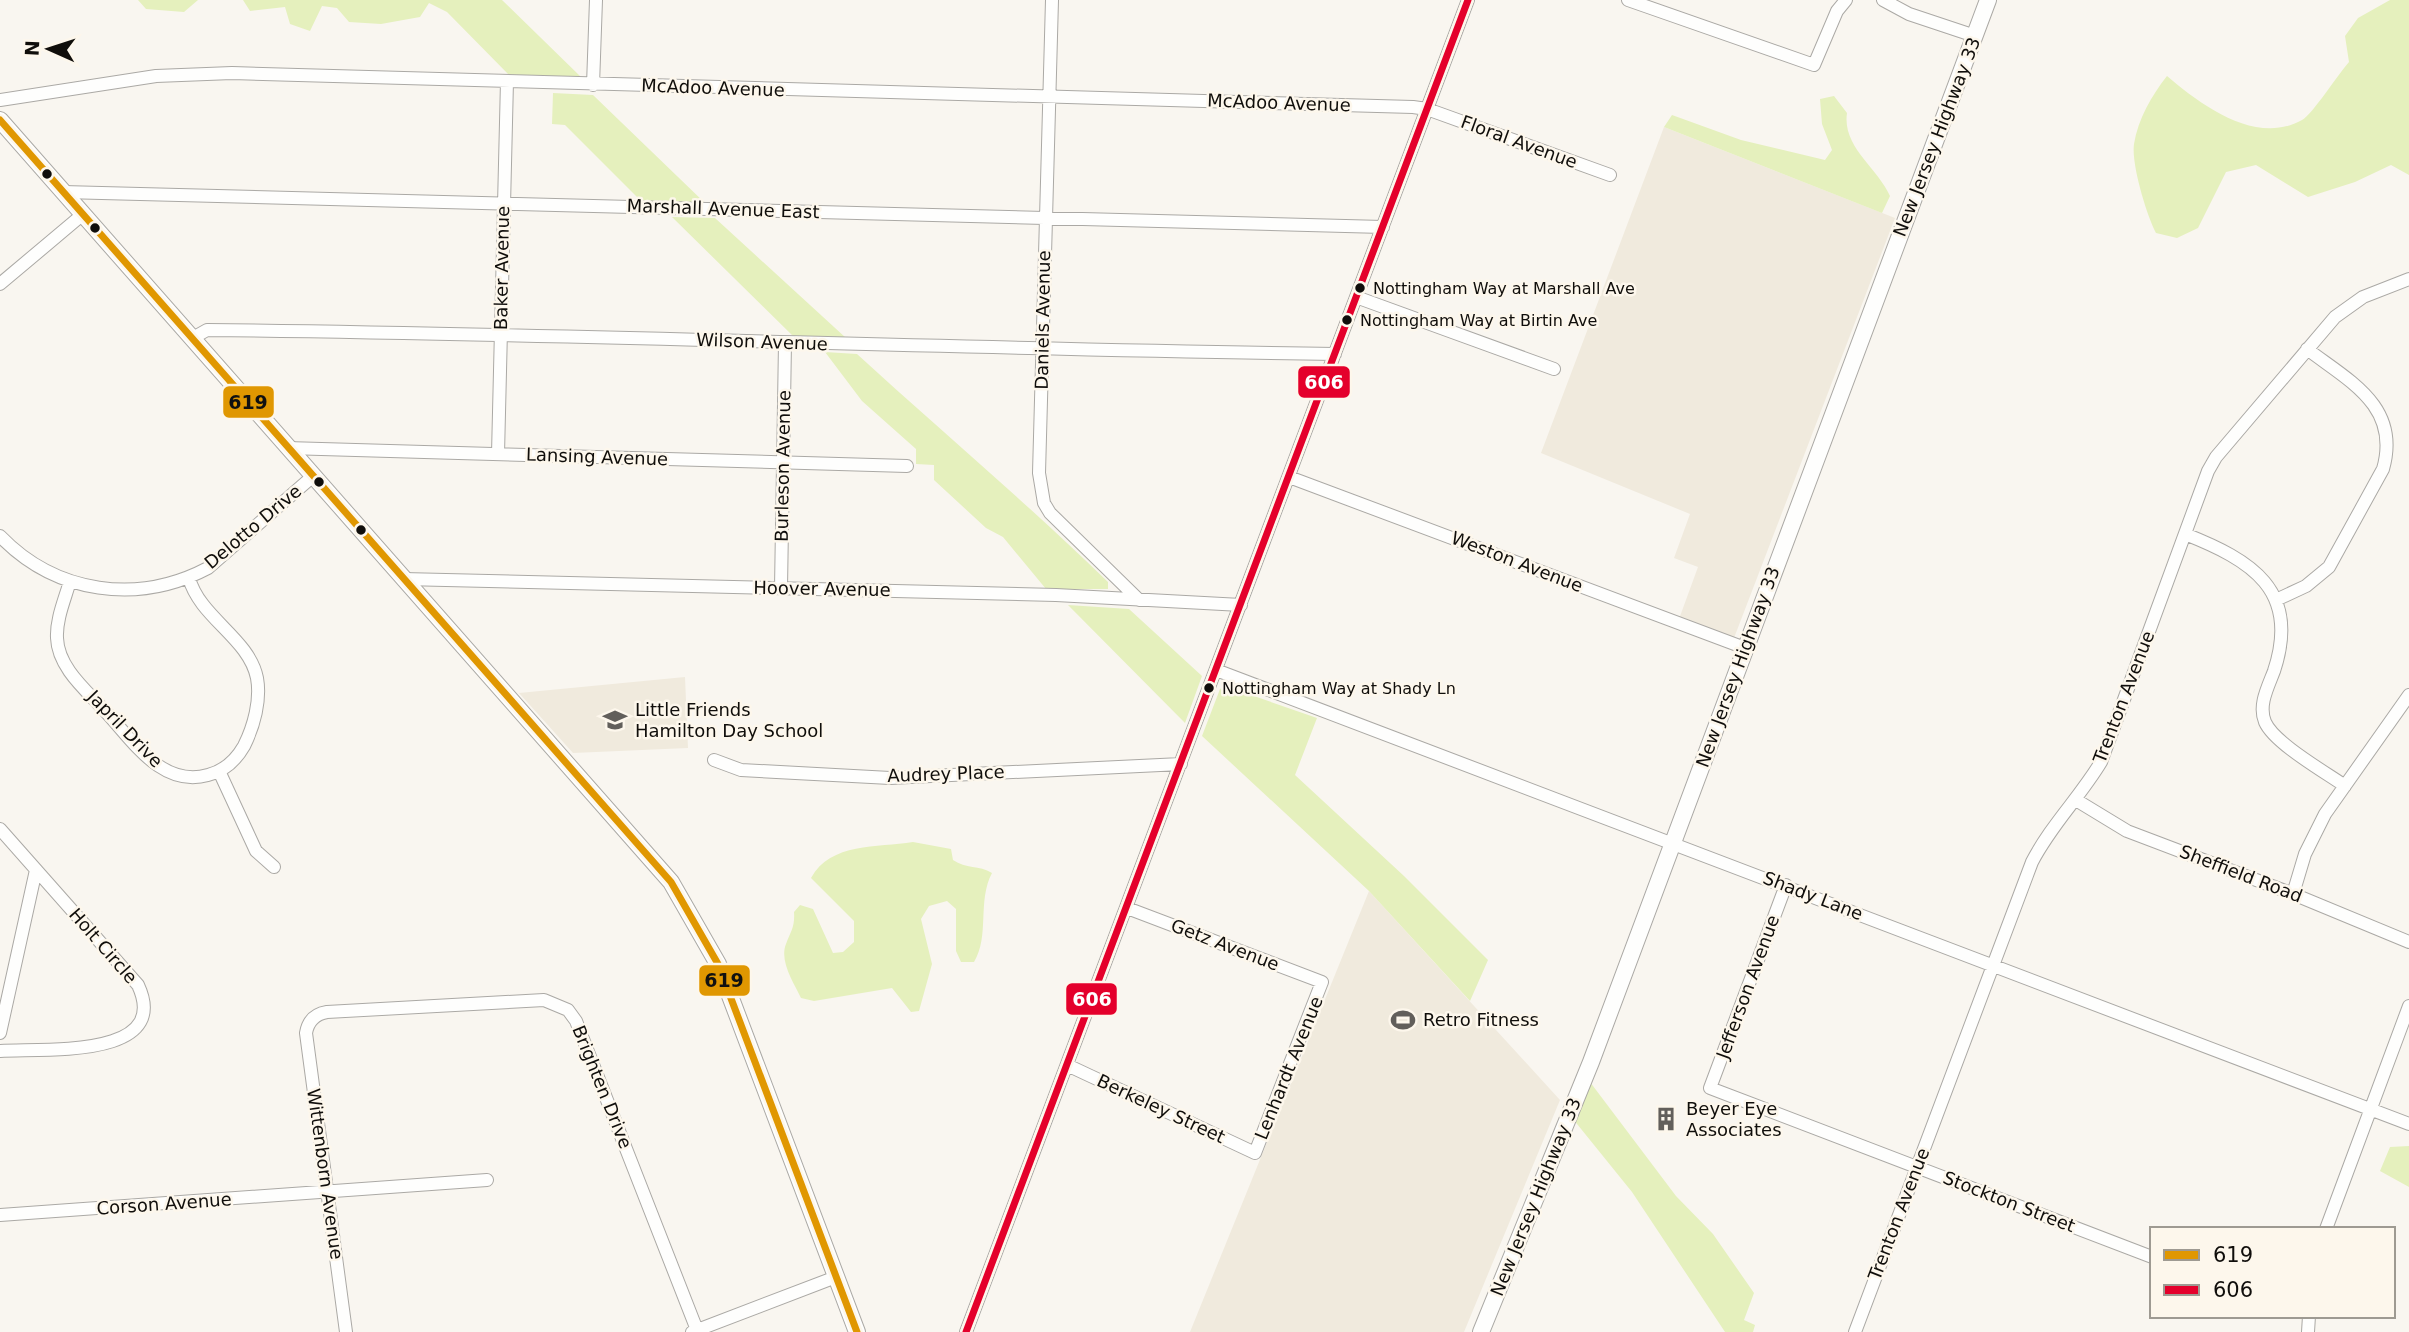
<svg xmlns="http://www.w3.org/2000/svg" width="2409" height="1332" viewBox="0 0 2409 1332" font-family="'DejaVu Sans',sans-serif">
  <rect width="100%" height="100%" fill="#f9f6f0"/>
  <path fill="#f0eadd" d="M1664,127L1895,218L1734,638L1679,619L1698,567L1674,558L1690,514L1541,453Z
    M685,677L688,748L573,753L519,693Z
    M1369,891L1560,1100L1464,1332H1190Z"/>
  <path fill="#e5f0bd" d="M138,0H198L184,12L146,9Z
    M243,0H502L581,77L510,76L447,12L429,3L420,17L381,24L349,22L337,8L322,6L310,31L290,24L285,7L250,11Z
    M2390,0H2409V175L2391,165L2355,182L2308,197L2256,165L2226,172L2198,228L2177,238L2156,233C2147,216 2131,164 2134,144C2138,119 2152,95 2167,76C2201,105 2256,146 2302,120C2312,115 2339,73 2349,62L2345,36L2358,18Z
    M553,93L593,95L706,204L641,201L565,125L552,124Z
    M1834,96L1847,113C1842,147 1878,168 1890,196L1882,213L1664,127L1672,115L1741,140L1825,160L1832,150L1822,124L1820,99Z
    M672,217L715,218L846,338L794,337Z
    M825,352L857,354C940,430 1027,503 1108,582V589H1046L1003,537L986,528L934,480V465L916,464V449L862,401Z
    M1068,605L1129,609L1202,676L1185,723Z
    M1225,686L1317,718L1295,775L1404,876L1488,960L1470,1001L1369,891L1202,736L1220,689Z
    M913,842L951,849L953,860C966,869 979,865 992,873C977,901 990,936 974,962H961L956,951V909L947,901L929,906L921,919L932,964L919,1011L911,1012L892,988L814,1001L801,998C794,983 779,961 786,944C791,931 795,927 794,912L800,905L813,909L833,953L843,952L854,942V921L811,878C831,842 877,848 913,842Z
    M1590,1082L1676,1196L1713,1234L1754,1293L1744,1320L1755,1325L1753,1332H1725L1632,1192L1573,1119Z
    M2409,1146V1187L2380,1171L2390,1147Z"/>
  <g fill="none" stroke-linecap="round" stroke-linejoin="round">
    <g stroke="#aba9a5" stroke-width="14">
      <path id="minor" d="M1052,0L1039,473L1044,503L1050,513L1139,600
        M1628,0L1814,65L1837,11L1846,0
        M1883,0L1909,14L1975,36
        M593,85L596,0
        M0,100L156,76L232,73L1413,107L1427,109L1610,175
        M63,192L1383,227
        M0,284L82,215
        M1356,297L1554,369
        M191,339L207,330C583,334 959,349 1335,354
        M287,448L907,466
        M498,454L507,81
        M1289,477L1745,648
        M2185,534C2251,560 2301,590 2274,671C2268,687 2258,705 2265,722C2274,743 2325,772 2345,786
        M0,536C56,594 138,605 208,568L312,477
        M403,579L1056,595L1241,605
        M70,581C65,599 56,619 57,638C58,668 87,691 106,712C133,741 162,788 208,775C224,771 236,760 244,746C254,726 261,700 257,678C249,638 200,618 189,578
        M781,588L785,343
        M2276,600L2306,586L2329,567L2383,469C2401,406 2349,381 2307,349
        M1216,670L2409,1124
        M714,760L741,770L890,778L1181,764
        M219,771L256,851L274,867
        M2076,800L2127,831L2293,894L2409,942
        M0,829L138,985C173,1060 41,1048 0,1051
        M1786,885L1710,1088L2152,1257
        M2293,894L2305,854L2325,814L2409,695
        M0,1033L36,870
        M1067,1065L1255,1153L1322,982L1127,908
        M0,1215L487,1180
        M2326,1229L2409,1006
        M346,1332L306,1033C308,1021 315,1014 327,1012L544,1000L568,1010L576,1021L697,1330
        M692,1332L836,1277
        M966,1332L1468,0
        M1855,1332L2032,862C2051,825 2080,797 2101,762L2208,471L2216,457L2335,317L2363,297L2409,279
        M2308,1332L2309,1316"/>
    </g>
    <g stroke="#aba9a5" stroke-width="18">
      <path id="major" d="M0,120L671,882L718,964L857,1332
        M1481,1332L1591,1062L1988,0"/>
    </g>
    <use href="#minor" stroke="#fefefd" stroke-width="12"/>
    <use href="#major" stroke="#fefefd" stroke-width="16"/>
    <g stroke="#fdf7ec" stroke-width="12">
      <path id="bus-1" d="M0,120L671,882L718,964L857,1332"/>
    </g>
    <g stroke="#fdf7ec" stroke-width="12">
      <path id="bus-2" d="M966,1332L1468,0"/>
    </g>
    <use href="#bus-1" stroke="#e09701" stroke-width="7"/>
    <use href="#bus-2" stroke="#e4002b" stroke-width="7"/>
  </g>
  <defs>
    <g id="school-bare" transform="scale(1.89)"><path d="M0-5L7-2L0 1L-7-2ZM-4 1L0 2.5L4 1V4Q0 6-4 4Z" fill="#625f5b" stroke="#fdf7ec" stroke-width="2.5" paint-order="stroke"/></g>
    <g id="stadium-bare" transform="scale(1.89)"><path d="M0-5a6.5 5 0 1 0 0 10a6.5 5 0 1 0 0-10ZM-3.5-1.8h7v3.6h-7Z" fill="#625f5b" stroke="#fdf7ec" stroke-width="2.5" paint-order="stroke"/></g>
    <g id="building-bare" transform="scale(1.89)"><path d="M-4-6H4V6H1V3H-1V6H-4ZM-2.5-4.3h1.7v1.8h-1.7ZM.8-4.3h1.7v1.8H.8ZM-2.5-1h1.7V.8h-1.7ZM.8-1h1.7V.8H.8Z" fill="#625f5b" stroke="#fdf7ec" stroke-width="2.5" paint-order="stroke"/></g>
  </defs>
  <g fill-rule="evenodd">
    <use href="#school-bare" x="615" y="720"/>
    <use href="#stadium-bare" x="1403" y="1020"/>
    <use href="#building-bare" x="1666" y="1119"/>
  </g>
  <g fill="#100e0b" stroke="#fdf7ec" stroke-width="2.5">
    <circle cx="47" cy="174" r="6"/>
    <circle cx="95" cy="228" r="6"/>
    <circle cx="1360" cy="288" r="6"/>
    <circle cx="1347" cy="320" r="6"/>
    <circle cx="319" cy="482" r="6"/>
    <circle cx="361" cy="530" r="6"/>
    <circle cx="1209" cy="688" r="6"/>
  </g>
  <g text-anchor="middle" stroke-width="5" stroke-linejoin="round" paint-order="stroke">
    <g font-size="16" fill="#100e0b" stroke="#fdf7ec" text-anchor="start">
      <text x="1373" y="294">Nottingham Way at Marshall Ave</text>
      <text x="1360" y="326">Nottingham Way at Birtin Ave</text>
      <text x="1222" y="694">Nottingham Way at Shady Ln</text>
    </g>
    <g font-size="18" fill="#100e0b" stroke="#fdf7ec">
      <text transform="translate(713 88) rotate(2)" y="6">McAdoo Avenue</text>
      <text transform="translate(1279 103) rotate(2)" y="6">McAdoo Avenue</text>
      <text transform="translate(1937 137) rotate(-69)" y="6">New Jersey Highway 33</text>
      <text transform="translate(1519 142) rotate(20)" y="6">Floral Avenue</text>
      <text transform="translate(723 209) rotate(2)" y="6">Marshall Avenue East</text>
      <text transform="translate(502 268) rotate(-89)" y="6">Baker Avenue</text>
      <text transform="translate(1043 320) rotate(-89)" y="6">Daniels Avenue</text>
      <text transform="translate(762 342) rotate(2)" y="6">Wilson Avenue</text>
      <text transform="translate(597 457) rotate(2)" y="6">Lansing Avenue</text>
      <text transform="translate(783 466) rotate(-89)" y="6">Burleson Avenue</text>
      <text transform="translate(253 527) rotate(-40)" y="6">Delotto Drive</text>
      <text transform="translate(1517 562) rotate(21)" y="6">Weston Avenue</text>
      <text transform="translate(822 589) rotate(1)" y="6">Hoover Avenue</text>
      <text transform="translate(1738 667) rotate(-70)" y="6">New Jersey Highway 33</text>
      <text transform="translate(2124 697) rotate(-69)" y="6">Trenton Avenue</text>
      <text transform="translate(125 729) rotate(46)" y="6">Japril Drive</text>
      <text transform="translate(946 774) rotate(-2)" y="6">Audrey Place</text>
      <text transform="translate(2241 874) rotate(21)" y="6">Sheffield Road</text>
      <text transform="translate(1813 896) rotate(21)" y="6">Shady Lane</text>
      <text transform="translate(1225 945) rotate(21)" y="6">Getz Avenue</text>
      <text transform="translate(103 946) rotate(49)" y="6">Holt Circle</text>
      <text transform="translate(1748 987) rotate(-70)" y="6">Jefferson Avenue</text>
      <text transform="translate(1289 1068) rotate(-68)" y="6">Lenhardt Avenue</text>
      <text transform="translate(602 1087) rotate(68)" y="6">Brighten Drive</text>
      <text transform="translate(1161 1109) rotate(25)" y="6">Berkeley Street</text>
      <text transform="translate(325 1174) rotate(82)" y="6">Wittenborn Avenue</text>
      <text transform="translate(1536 1197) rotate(-68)" y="6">New Jersey Highway 33</text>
      <text transform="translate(2009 1202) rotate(21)" y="6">Stockton Street</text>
      <text transform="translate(164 1204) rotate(-4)" y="6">Corson Avenue</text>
      <text transform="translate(1899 1214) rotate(-69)" y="6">Trenton Avenue</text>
    </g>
    <g font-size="18" fill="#100e0b" stroke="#fdf7ec" text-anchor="start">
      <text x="635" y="716">Little Friends<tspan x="635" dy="21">Hamilton Day School</tspan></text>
      <text x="1423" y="1026">Retro Fitness</text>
      <text x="1686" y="1115">Beyer Eye<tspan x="1686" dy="21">Associates</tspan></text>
    </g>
  </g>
  <g stroke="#fdf7ec" stroke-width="2.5">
    <rect x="1297" y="365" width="54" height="34" rx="7" fill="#e4002b"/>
    <rect x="222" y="385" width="53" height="34" rx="7" fill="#e09701"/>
    <rect x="698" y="964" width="53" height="33" rx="7" fill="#e09701"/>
    <rect x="1065" y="982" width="53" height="34" rx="7" fill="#e4002b"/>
  </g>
  <g font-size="19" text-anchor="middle" font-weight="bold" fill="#fff">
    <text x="1324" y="389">606</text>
    <text x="1092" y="1006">606</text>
  </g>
  <g font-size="19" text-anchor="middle" font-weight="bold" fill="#111">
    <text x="248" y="409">619</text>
    <text x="724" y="987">619</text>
  </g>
  <rect x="2150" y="1227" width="245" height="91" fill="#fdf7ec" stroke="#9e9a92" stroke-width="2"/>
  <rect x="2164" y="1250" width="35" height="10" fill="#e09701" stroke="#9e9a92" stroke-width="2"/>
  <text x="2213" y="1262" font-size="21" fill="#100e0b">619</text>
  <rect x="2164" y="1285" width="35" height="10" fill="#e4002b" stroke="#9e9a92" stroke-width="2"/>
  <text x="2213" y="1297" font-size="21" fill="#100e0b">606</text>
  <g transform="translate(49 49) rotate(273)" stroke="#fdf7ec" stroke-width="5" paint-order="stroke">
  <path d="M0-5L12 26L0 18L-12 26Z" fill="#100e0b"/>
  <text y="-10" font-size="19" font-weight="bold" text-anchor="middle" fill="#100e0b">N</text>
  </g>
</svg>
